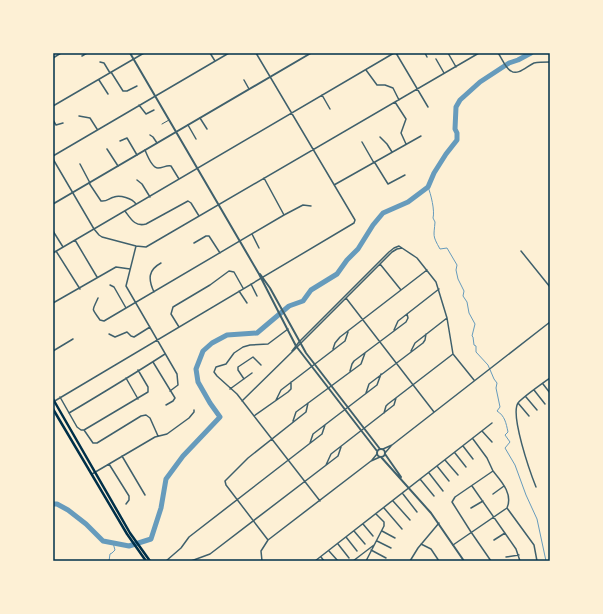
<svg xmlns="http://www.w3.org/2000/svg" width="603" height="614" viewBox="0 0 603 614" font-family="'Golos Text',sans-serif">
  <rect width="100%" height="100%" fill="#fdf0d5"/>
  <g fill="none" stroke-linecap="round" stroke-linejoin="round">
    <path stroke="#669bbc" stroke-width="1" d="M428,187C431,194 435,211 433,218L435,222C434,236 432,235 440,249L447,248L457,265L456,270L458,279L464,291L463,296L467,302L469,313L475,324L472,336L473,337L474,345L476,346V352L488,365L494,379L497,383L496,388L500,407L497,411C505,416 506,423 508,432L505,435L510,442L505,448L515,465L526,495L537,519L546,561
      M109,561L110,554L112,553L115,550L113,543"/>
    <path stroke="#669bbc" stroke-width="5" d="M53,504H57L68,510L86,524L103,541L129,546L151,539L161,508L166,479L183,456L220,417L210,403L198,382L196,369L203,351L212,343L227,335L257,333L289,306L303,301L311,290L337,274L347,260L358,249L373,225L383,213L408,202L428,187L434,173L446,154L457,140V133L455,129L456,107L460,100L480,82L509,63L518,60L531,53"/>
    <path stroke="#3f606c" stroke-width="1" d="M162,124L169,120"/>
    <path stroke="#3f606c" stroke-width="1.5" d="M210,53L215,61
      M396,53L428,107
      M425,53L427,57
      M448,53L456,67
      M498,53C502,58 505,68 511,71C518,76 527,66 534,63C539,62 545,62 550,62
      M82,56L87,53
      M53,58L61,53
      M436,59L444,73
      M100,62L104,63L110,73
      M366,70L377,85H385L393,88L399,100
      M111,72L123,91H127L137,86
      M99,80L108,94
      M244,80L249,89
      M322,95L330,109
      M395,102L406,119L401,133L406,144
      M139,105L146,114L154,110
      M53,106L144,53
      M79,116L90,118L97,129
      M200,118L207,129
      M53,120L56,125L63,123
      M188,125L196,139
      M150,135L153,137L157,143
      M380,137L387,144L392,152
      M120,141L127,138L137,155
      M362,142L374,163
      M107,149L118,166
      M145,150C147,155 152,168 158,168C163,168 166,165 171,166L179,179
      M53,156L229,53
      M53,159L94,229L99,235L102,237L136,246L146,247L479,53
      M375,163L388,184L405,175
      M80,164L90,183
      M264,178L284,215
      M137,180L142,184L150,197
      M89,183L101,201C107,202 109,198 114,197C120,195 132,198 136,204
      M334,185L421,136
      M125,211C131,219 135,227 146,224L188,201L191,203L199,216
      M53,231L63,247
      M252,234L259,248
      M75,240L97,277
      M194,243L206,236H209L220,253
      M136,246L126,286L177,374L178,385L170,391
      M56,251L80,289
      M521,251L550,287
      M53,253L394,53
      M380,264L401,290
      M251,284L257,296
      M110,285L114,287L126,308
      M239,291L247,303
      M154,292C148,279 148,270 161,263
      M98,298C92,312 91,307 100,320L104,321L284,215L303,205L311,206
      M346,298L434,412
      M53,303L116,267L130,269
      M179,327L171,314L173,307L210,285L229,271L234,272L243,288
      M288,329L268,344L250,345L243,347L234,353L226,364L216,367L214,372L217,376L237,394L320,501
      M394,330L398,321L439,289
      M109,334L115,337L127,332L131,336L134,337L150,327
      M333,349L335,343L340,337L427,270
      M53,351L73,339
      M292,351L299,342L389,252L394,248L399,246L417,258L436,282L447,318L453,354L474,380
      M411,351L415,343L447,318
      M153,362L175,398L173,401L166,405
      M350,371L352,364L354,361L406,322L408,318L407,314
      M126,378L138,399
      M244,379L238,370V367L253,357L261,365
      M543,384L550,393
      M230,389L252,373
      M534,390L545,404
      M366,393L369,384L423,343L425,340L426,334
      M60,397L77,427L81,430H84L93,443H97L141,416L146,415L150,418L158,436
      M526,397L537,410
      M276,400L281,390L345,341L348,332
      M242,401L294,350L392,252L397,249L402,248
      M53,402L354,223L355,220L256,53
      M518,403L529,416
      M69,413C101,394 134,374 165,354
      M384,413L386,406L388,404L453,354
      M254,416L288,392L291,389V382
      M293,421L296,412L361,364L365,353
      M84,430L148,392V387L138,370
      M482,431L492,442
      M473,439L487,458L493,471
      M310,443L313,434L377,385L381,374
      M463,446L473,459
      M383,449L392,445L550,322
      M385,453L391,446
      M455,453L466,467
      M122,456L145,495
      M372,460L377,454
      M445,460L458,475
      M109,464L129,496V500L126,504
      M326,465L331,454L394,405L396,398
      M437,466L449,481
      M429,473L443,491
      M92,474L155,437L167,434L189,418L194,412V410
      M420,479L434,496
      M472,486L516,549L520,561
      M536,487C530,472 510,415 518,403C523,397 543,383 550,378
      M403,494L417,512
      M493,494L504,486
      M393,501L410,520
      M384,508L402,529
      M471,508L483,501
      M363,524L373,536
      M354,531L365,544
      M382,531L395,538
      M346,537L357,551
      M268,540L226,485L225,481L248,458L306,412L308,403
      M494,540L505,533
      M377,541L391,548
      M338,544L349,558
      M421,544L431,549L439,561
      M453,545L507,508
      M371,550L386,558
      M329,551L338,561
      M321,557L324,561
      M506,557L519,555
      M166,561L181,548L189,537L322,434L325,425
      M191,561L210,554L338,456L341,447
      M262,561L261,551L268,540L371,461L380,457
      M315,561L492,423
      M353,561L374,545
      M366,561L384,526V522L376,514
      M410,561L418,548L439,523
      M491,561L471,532L452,502L455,497L493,471C502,482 513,494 507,508L534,545L537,561"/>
    <path stroke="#3f606c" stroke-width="2" d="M130,53L259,274L296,346L377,451
      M53,204L311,53
      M260,274L270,288L306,353L380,449
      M377 453a4 4 0 1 1 8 0a4 4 0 1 1-8 0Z
      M385,454L401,477
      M381,457L431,513L464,561"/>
    <path stroke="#003049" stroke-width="2.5" d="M53,399L130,533L150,561
      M53,409L127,534L146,561"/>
  </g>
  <rect width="603" height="614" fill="none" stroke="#fdf0d5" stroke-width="108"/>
  <rect x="54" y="54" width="495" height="506" fill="none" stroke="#003049" stroke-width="1.5"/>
</svg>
